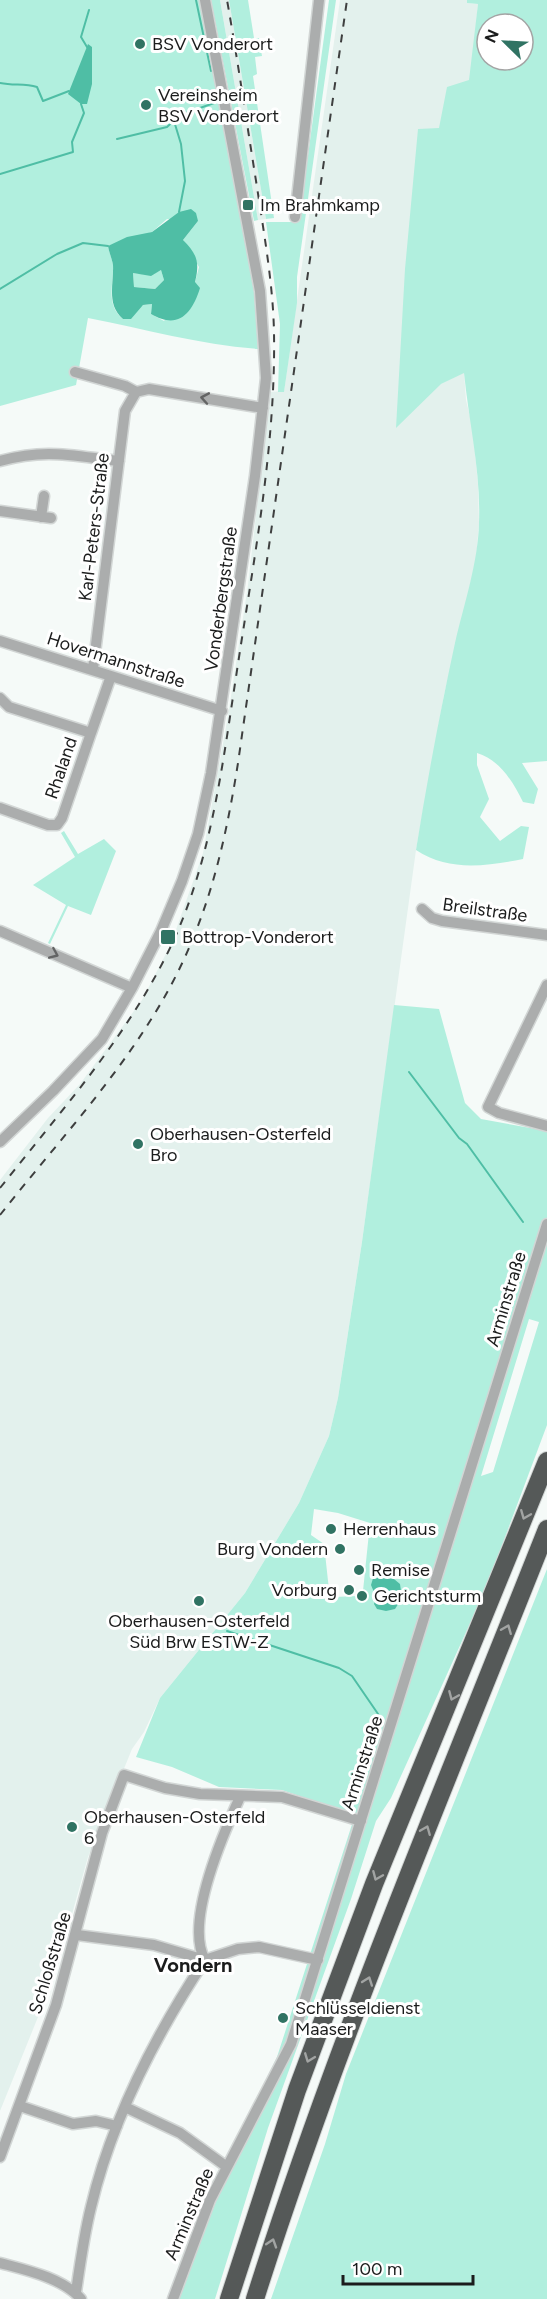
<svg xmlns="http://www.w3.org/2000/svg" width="547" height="2299" viewBox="0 0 547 2299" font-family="Figtree,sans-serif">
  <rect width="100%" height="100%" fill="#f5faf8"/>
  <path fill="#e3f1ed" d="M220,0H229L266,219L258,220Z
    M340,0H467V3L478,4L441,384L464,372L466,400L473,429L478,485L479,523L476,560L444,695L416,850L362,1242L338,1398L329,1436L299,1503L245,1593L160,1698L144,1732L132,1749L88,1857L55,1975L0,2111V1180L48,1118L80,1084L142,1000L171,944L203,853L228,716L248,585L270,392L284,391Z"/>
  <path fill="#b1efde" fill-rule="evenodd" d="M0,0H202L254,292L258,349C201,345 145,329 88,318L76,385L0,406ZM167,219L198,221L183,240L199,267L195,282L164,321L151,314L152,304L143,305L123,319C105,304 114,284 113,265C112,258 109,252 108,246L152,232Z
    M211,0H220L258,220L254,221Z
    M229,0H248L254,38H259L262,56L255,57L257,74L253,76L274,218L266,219Z
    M329,0H336L297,277V303L284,392H278L280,324L266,222H299Z
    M467,0H547V761L522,763L538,789L534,804L523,802C513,782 500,760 477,753V765L489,799L480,817L500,841L521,826L529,827L523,859C486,866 449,872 416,850C427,781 440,712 455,643C464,604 478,563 479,523C481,472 469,423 464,373L441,384L396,428L405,269L418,129L439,128L447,87L469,80L478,4L467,3ZM487,24H523V60H487Z
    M161,270L164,280L155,289L134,287L133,273L151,275Z
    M64,831L78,854L104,839L116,851L91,915L68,906L50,944L48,943L66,905L33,885L75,857L61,833Z
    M394,1005L439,1009L465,1103L481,1119L547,1131V1425L486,1588L391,1798L376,1821L351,1899L268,2128L215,2299H178L252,2109L277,2057L355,1815L282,1790L219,1787L172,1767L136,1757L160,1698L245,1593L299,1503L329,1436L338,1398L362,1242ZM529,1319L539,1322L493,1472L481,1476ZM314,1509L338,1513L370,1523L363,1591L368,1594L367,1600L360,1601L358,1596L334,1597L327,1600L325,1598L329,1590L324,1544L311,1535Z
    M547,1569V2299H271L325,2144L346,2074Z"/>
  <path fill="#4fbea5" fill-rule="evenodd" d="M88,44L92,47V84L87,104H81L68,94Z
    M191,209L196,213L198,221L183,240C197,254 200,262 195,282L200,288C192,314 178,330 151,314L152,304L143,305L131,319H123C106,304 114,284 113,265C112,259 109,252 108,246L127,237L152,232L179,212ZM161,270L164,280L155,289L134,287L133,273L151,276Z
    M377,1565L400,1584L402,1598L395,1609L386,1611L377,1609L374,1604L376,1597L371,1585Z"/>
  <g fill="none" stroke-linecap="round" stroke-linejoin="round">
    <path stroke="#4fbea5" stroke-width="2" d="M196,0L211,71
      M87,47L81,37L89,10
      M0,83C14,86 24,83 37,87L43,101L69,91
      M174,121L181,144L185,181L179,212
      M117,139L167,127L180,115L217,102
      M0,174L73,152L72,142L84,113L81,104
      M0,289L57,254L83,243L108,246
      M409,1072L459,1138L467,1144L523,1222
      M227,1631L339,1668L352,1676L387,1727"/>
    <g stroke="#d2d6d5" stroke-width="13">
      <path id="street" d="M295,217L319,0
        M75,372L125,386L136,392L149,389L263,408
        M0,461C46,448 73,456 119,461
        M0,511L51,518
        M41,517L44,496
        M0,641L222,711
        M93,669L125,411L136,392
        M0,698L9,707L91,733L111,676
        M0,808L48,825H57L62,818L91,733
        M422,909L432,918L442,921L547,935
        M0,931L132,988
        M547,985L488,1107L499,1113L547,1126
        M0,1142L53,1091L102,1039L132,988L161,931L182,881L198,834L211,773L255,476L266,378L260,291L205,0
        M77,1935L154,1945L205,1960L238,1949L259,1947L318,1960
        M205,1960C184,1923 224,1832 240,1797
        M20,2106L73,2124L96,2121L117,2126
        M125,2107L180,2133L227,2167
        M0,2157L56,2005L102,1833L124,1775L165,1788L200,1794L282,1797L361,1821
        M0,2263C26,2270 63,2278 81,2299
        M76,2292C80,2264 84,2235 91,2207C112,2118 155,2036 205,1960
        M173,2299L210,2200L291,2044L547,1224"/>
    </g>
    <g stroke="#d2d6d5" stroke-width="20">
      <path id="highway" d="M229,2299L297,2090L374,1884L547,1461
        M255,2299C338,2037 446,1784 547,1529"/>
    </g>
    <use href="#street" stroke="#abadad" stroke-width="10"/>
    <use href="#highway" stroke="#555958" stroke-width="18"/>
    <path stroke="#3e3f3f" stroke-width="2" stroke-dasharray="8 8" stroke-linecap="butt" d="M0,1188C61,1111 128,1036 171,946C211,861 222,768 236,677C253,563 276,447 274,332C273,284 264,234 257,187C247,125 238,62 227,0
      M0,1215C67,1130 146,1048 189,948C215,888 228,826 238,763L347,0"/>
  </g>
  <defs><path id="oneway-chevron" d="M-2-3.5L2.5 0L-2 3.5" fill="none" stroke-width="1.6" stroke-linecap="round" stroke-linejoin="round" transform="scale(1.5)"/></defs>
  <g stroke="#636464">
    <use href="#oneway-chevron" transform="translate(205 398) rotate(-170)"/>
    <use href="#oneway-chevron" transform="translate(54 954) rotate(23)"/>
  </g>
  <g stroke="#a2a4a3">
    <use href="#oneway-chevron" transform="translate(525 1515) rotate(112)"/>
    <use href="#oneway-chevron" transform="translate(507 1629) rotate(-68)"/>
    <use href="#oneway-chevron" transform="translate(453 1696) rotate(113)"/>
    <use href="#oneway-chevron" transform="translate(426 1830) rotate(-68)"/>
    <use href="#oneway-chevron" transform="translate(377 1876) rotate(113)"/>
    <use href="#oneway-chevron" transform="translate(368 1981) rotate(-70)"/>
    <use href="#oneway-chevron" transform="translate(309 2058) rotate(111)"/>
    <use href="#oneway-chevron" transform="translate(272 2243) rotate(-72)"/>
  </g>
  <g fill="#307363" stroke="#fff" stroke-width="2">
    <circle cx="140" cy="44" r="6"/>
    <circle cx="146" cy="105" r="6"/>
    <rect x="242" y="199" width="12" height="12" rx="3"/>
    <rect x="160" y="929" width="16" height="16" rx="3"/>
    <circle cx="138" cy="1144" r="6"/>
    <circle cx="331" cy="1529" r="6"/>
    <circle cx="340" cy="1549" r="6"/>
    <circle cx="359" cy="1570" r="6"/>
    <circle cx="349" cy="1590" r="6"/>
    <circle cx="362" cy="1596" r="6"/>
    <circle cx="199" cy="1601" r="6"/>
    <circle cx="72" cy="1827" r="6"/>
    <circle cx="283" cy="2018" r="6"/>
  </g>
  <g text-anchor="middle" stroke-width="6" stroke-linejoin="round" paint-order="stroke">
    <g font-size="18" fill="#1b1c1c" stroke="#fff" text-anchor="start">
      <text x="152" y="50">BSV Vonderort</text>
      <text x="158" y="101">Vereinsheim<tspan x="158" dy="21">BSV Vonderort</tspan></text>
      <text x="260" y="211">Im Brahmkamp</text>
      <text x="182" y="943">Bottrop-Vonderort</text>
      <text x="150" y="1140">Oberhausen-Osterfeld<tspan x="150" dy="21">Bro</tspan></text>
      <text x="343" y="1535">Herrenhaus</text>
      <text x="328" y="1555" text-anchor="end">Burg Vondern</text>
      <text x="371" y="1576">Remise</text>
      <text x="337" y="1596" text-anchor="end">Vorburg</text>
      <text x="374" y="1602">Gerichtsturm</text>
      <text x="199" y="1627" text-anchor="middle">Oberhausen-Osterfeld<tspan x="199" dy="21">Süd Brw ESTW-Z</tspan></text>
      <text x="84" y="1823">Oberhausen-Osterfeld<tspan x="84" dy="21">6</tspan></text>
      <text x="295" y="2014">Schlüsseldienst<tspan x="295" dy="21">Maaser</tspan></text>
    </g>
    <g font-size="18" fill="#1b1c1c" stroke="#fff">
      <text transform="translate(94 527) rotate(-83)" y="6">Karl-Peters-Straße</text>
      <text transform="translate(221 599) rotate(-82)" y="6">Vonderbergstraße</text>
      <text transform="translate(116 660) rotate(18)" y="6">Hovermannstraße</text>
      <text transform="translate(61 768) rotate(-71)" y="6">Rhaland</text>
      <text transform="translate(485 910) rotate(8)" y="6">Breilstraße</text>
      <text transform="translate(506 1299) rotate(-73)" y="6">Arminstraße</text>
      <text transform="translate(362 1763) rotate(-72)" y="6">Arminstraße</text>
      <text transform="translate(50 1963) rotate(-73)" y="6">Schloßstraße</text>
      <text transform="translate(189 2214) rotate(-67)" y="6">Arminstraße</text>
    </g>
    <g font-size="20" font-weight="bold" fill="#1b1c1c" stroke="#fff">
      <text x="193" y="1972">Vondern</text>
    </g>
  </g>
  <g transform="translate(505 42) rotate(294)"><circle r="28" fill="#ffffff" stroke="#a4a4a4" stroke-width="1.5"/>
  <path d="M0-4.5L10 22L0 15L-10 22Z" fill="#307363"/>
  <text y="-9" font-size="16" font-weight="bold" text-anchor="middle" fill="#1b1c1c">N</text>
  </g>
  <path d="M343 2275v9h130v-9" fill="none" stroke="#1b1c1c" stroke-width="3"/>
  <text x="352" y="2275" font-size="18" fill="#1b1c1c" stroke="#ffffff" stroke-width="4.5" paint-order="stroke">100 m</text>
</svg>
